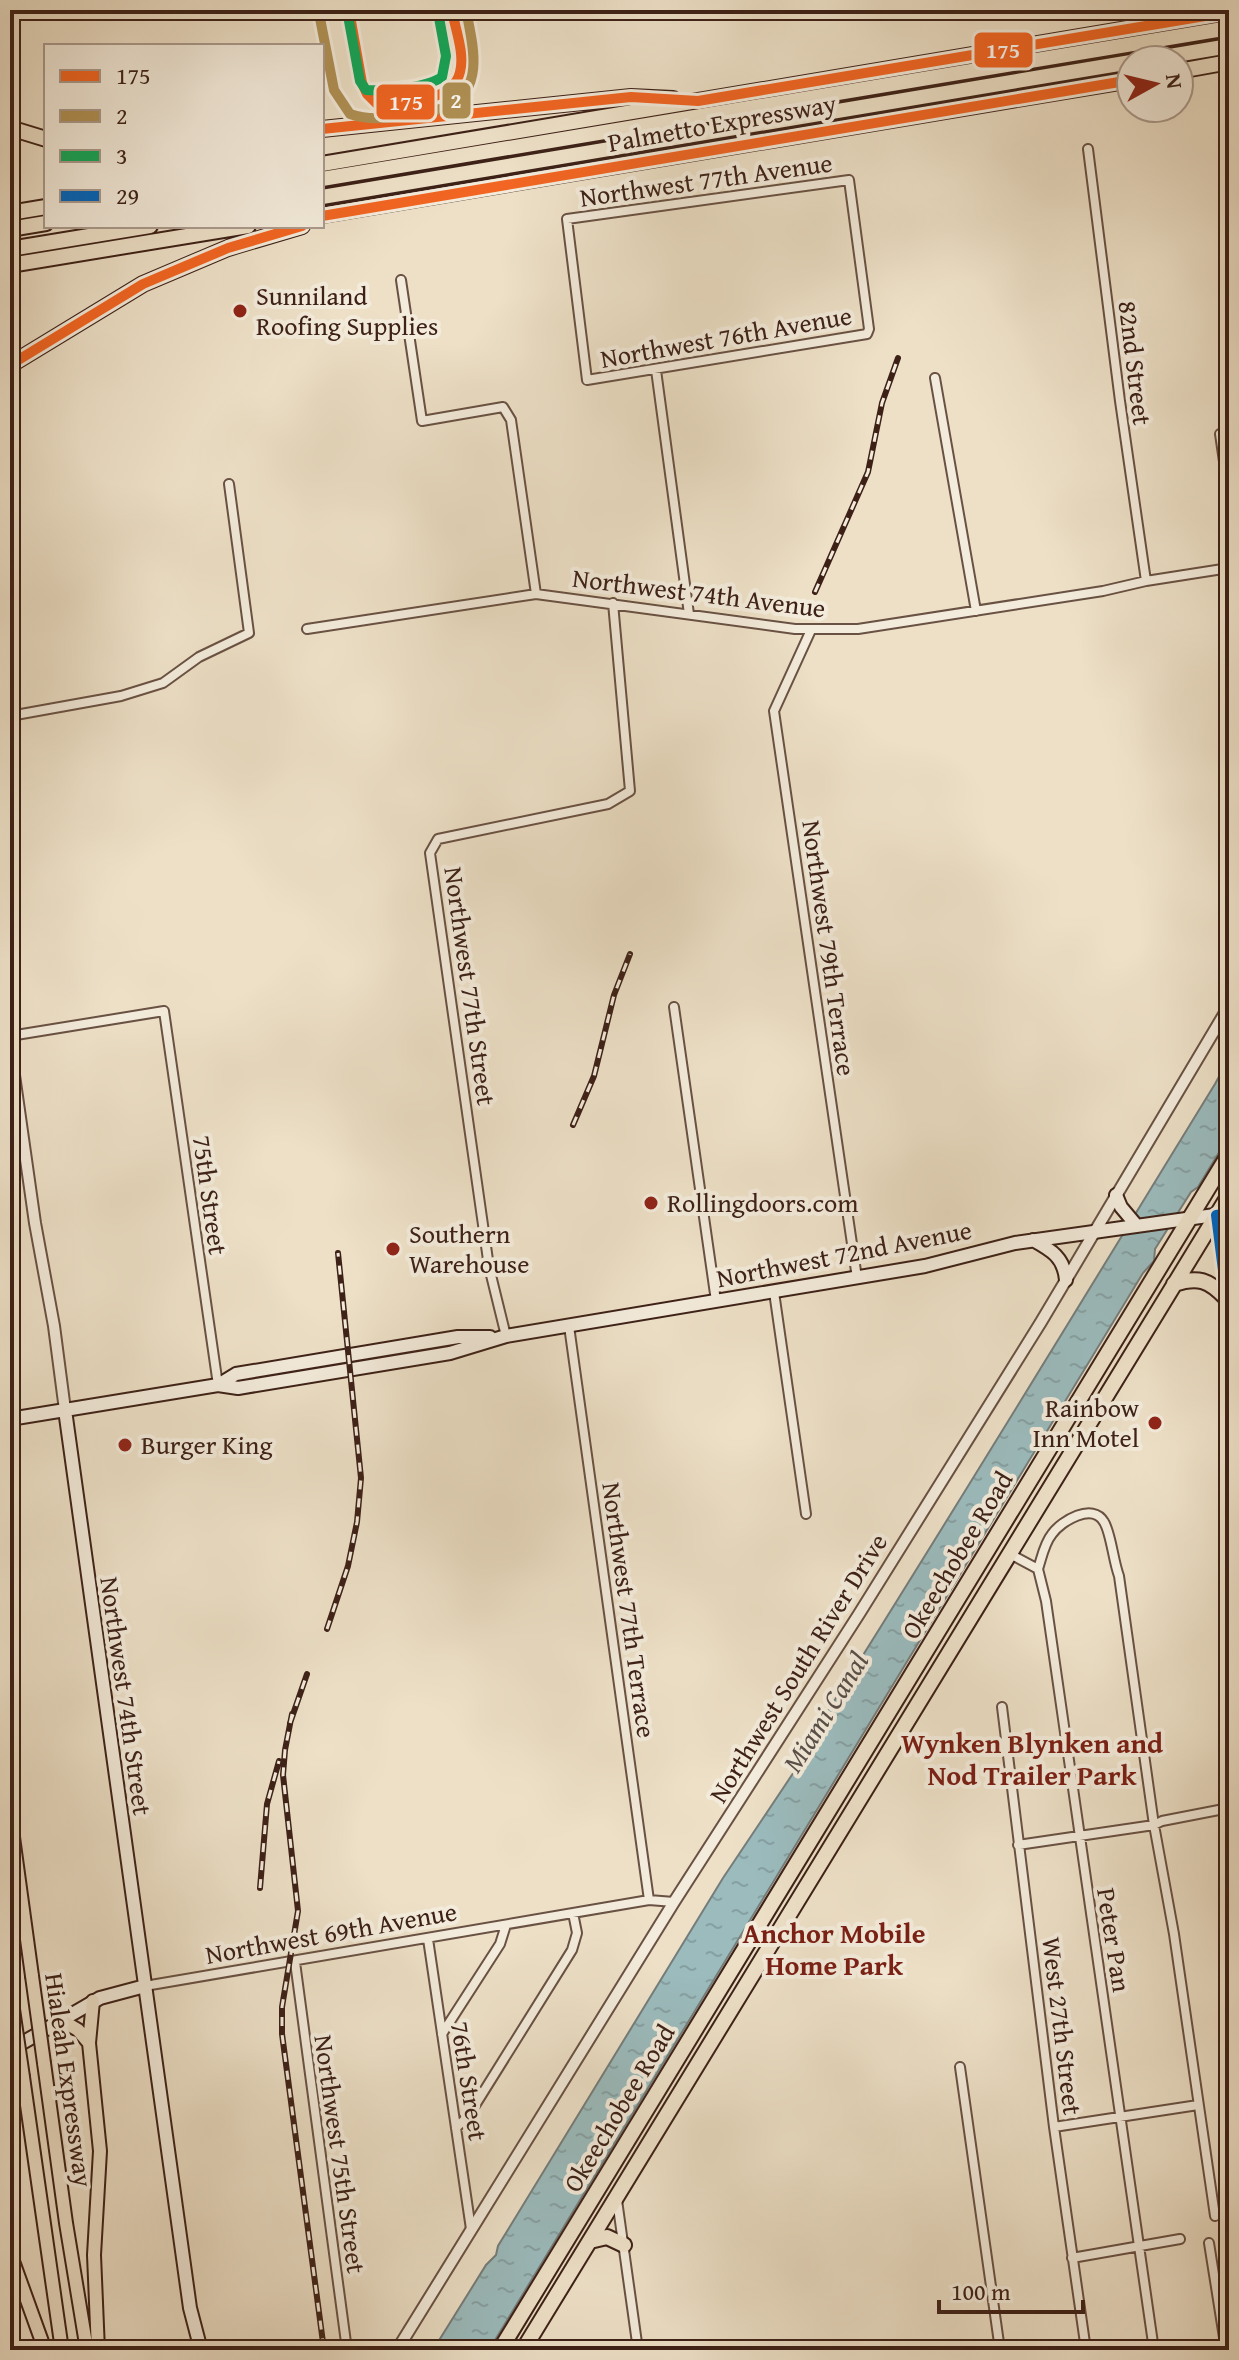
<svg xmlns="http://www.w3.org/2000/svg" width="1239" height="2360" viewBox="0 0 1239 2360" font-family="'Gentium Book Plus',serif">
  <defs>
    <pattern id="water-ripples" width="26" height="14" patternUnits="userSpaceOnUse" patternTransform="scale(2)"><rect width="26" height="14" fill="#9bbbbd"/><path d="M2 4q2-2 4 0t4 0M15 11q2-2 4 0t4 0" fill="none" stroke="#86a0a2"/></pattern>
  </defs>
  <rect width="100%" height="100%" fill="#ede0c7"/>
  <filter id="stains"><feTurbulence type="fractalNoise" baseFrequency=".0025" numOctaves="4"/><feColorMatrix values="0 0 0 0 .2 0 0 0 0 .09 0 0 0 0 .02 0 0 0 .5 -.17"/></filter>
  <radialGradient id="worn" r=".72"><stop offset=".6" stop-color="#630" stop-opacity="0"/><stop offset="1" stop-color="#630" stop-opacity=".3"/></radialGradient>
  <path fill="url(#water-ripples)" stroke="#757d7b" stroke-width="2" d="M1229,1058V1136L1198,1187L1191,1192L1155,1249L1154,1261L1143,1273L489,2350H433L486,2265L496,2255L498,2246L723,1878L824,1727L826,1714C958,1505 1086,1294 1215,1084Z"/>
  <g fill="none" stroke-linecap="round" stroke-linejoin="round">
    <g stroke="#695143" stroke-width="12">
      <path id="minor" d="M349,10L362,83L367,94L377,104C399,104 455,100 460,73C463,54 455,29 452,10
        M1088,149L1120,401L1146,581
        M849,180L869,329L867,334L587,380L567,219Z
        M401,280L422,421L503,407L511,420L536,594
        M656,370L689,614
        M935,378L976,611
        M1220,434L1229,496
        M307,629L536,594L795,629H858L1103,591L1146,581L1229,568
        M811,630L774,711L857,1278
        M10,716L121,696L163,683L199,657L249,633L229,484
        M674,1007L716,1301
        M10,1036L164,1011L218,1385
        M774,1292L806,1514
        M569,1326L649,1900
        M506,1336L489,1267L430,853L438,839L608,804L630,791L613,603
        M1010,1554L1038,1569
        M1038,1569C1042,1557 1044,1544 1052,1534C1061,1521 1093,1502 1104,1522C1111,1533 1113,1560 1119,1576L1154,1825L1174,1934L1215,2216
        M1038,1569L1046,1601L1154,2350
        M1002,1707L1054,2127L1086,2350
        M1018,1845L1154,1825L1162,1821L1229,1808
        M428,1939L471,2229
        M295,1962L347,2350
        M145,1986L649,1900L674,1902
        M442,2034L500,1944L506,1925
        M960,2067L1000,2350
        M1054,2127L1198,2105
        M456,2128L469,2115L572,1950L577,1933L573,1913
        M617,2200L638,2350
        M1209,2243L1226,2350
        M1072,2258L1180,2239"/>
    </g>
    <g stroke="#695143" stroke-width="14">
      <path id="tertiary" d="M10,1047L35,1223L54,1326L65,1410
        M1216,1217L1229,1318
        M397,2350L674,1902L859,1614L1041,1322L1229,1006"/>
    </g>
    <g stroke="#3d2117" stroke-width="16">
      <path id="secondary" d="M1116,1195L1121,1207L1137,1226
        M1033,1240C1051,1250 1064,1257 1066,1280
        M218,1385L238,1388L450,1353L506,1336L925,1266L1015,1243L1229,1213
        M65,1410L190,2308L201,2350
        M10,1419L218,1385L236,1374L458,1337H490
        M10,2050L100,1998L145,1986"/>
    </g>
    <g stroke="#3d2117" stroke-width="16">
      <path id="primary" d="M10,1815L32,1976
        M93,2001L89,2043L100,2151L94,2255L98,2350
        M61,2020L78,2030L89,2043
        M44,2063L66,2223L87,2350
        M23,2077L62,2350
        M10,2253L45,2350"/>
    </g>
    <g stroke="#3d2117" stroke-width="18">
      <path id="trunk" d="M1174,1284C1198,1276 1209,1280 1226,1298
        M590,2241L607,2237L624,2245
        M500,2350L1229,1154
        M523,2350L1229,1195"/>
    </g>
    <g stroke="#3d2117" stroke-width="18">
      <path id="motorway" d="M1146,60L1229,46
        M1179,71L1229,62
        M10,128L46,139
        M322,129L631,97L673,99
        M322,164L1229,12
        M322,179L1229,28
        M322,197L1131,62
        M10,213L46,207
        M322,215L1131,80
        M10,229L46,223
        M10,249L150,226
        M10,265L248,226
        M10,365L143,284L228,248L302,226"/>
    </g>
    <use href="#minor" stroke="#f3ebdb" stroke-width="8"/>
    <use href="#tertiary" stroke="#f3ebdb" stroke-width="10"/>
    <use href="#secondary" stroke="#f3ebdb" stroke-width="12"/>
    <use href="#primary" stroke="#ede0c7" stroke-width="12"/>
    <use href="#trunk" stroke="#ede0c7" stroke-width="14"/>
    <use href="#motorway" stroke="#ede0c7" stroke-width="14"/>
    <g stroke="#3d2117" stroke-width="6">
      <path id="rail" d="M815,592L868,472L882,403L898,358
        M573,1125L594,1076L614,995L630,954
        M327,1629L348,1566L357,1522L361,1478L338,1253
        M292,1714L285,1750L283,1775L298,1911L282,2007V2034L324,2350
        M290,1723L307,1674
        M260,1888L267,1804L279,1761"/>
    </g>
    <use href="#rail" stroke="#f3ebdb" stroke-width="3" stroke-dasharray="9" stroke-linecap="butt"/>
    <g stroke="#3d2117" stroke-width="16" stroke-linecap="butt">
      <path id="primary-bridge" d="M32,1976L44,2063
        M10,1989L23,2077"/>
    </g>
    <use href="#primary-bridge" stroke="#ede0c7" stroke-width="12"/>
    <g stroke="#f3ebdb" stroke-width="16">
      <path id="bus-1" d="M349,10L362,83L367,94L377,104C402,103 453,103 460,72C465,53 455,29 452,10
        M322,129L631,97L698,101L1229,12
        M322,216L1131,80
        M10,365L143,284L228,248L302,226"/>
    </g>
    <g stroke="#f3ebdb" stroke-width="16">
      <path id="bus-2" d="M319,13L334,90L350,114C370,121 391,118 412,114C424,112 437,112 448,106C486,88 472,42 466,10"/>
    </g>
    <g stroke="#f3ebdb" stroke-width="16">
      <path id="bus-3" d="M347,10L360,81L366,90C384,91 427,88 442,77L446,56L438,12"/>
    </g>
    <g stroke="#f3ebdb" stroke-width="16">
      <path id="bus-4" d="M1229,1213L1216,1215L1229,1318"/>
    </g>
    <use href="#bus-1" stroke="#f26522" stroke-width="10"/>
    <use href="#bus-2" stroke="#b09154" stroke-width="10"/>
    <use href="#bus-3" stroke="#11a859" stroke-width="10"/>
    <use href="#bus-4" stroke="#0065bd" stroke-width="10"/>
  </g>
  <g fill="#8f2418" stroke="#f3ebdb" stroke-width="3">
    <circle cx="240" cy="311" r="8"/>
    <circle cx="651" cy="1203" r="8"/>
    <circle cx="393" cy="1249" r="8"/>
    <circle cx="1155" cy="1423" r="8"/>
    <circle cx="125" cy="1445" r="8"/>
  </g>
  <g text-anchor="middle" stroke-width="8" stroke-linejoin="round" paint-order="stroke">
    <g font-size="26" fill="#3d2117" stroke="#f3ebdb">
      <text transform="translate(722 123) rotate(-10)" y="9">Palmetto Expressway</text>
      <text transform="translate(706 180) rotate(-8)" y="9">Northwest 77th Avenue</text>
      <text transform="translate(726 337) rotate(-10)" y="9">Northwest 76th Avenue</text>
      <text transform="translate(1135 363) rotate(83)" y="9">82nd Street</text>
      <text transform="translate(699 593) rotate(7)" y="9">Northwest 74th Avenue</text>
      <text transform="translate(829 948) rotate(82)" y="9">Northwest 79th Terrace</text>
      <text transform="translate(470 986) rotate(82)" y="9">Northwest 77th Street</text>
      <text transform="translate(210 1195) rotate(82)" y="9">75th Street</text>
      <text transform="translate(844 1254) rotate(-11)" y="9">Northwest 72nd Avenue</text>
      <text transform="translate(957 1555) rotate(-59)" y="9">Okeechobee Road</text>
      <text transform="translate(629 1610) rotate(82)" y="9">Northwest 77th Terrace</text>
      <text transform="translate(798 1668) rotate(-58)" y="9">Northwest South River Drive</text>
      <text transform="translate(126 1696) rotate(82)" y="9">Northwest 74th Street</text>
      <text transform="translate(331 1933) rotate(-10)" y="9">Northwest 69th Avenue</text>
      <text transform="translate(1114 1940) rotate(81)" y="9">Peter Pan</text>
      <text transform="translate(1062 2026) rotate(83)" y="9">West 27th Street</text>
      <text transform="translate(69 2080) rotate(82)" y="9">Hialeah Expressway</text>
      <text transform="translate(469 2081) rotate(81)" y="9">76th Street</text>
      <text transform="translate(619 2108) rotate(-59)" y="9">Okeechobee Road</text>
      <text transform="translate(340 2154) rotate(82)" y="9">Northwest 75th Street</text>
    </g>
    <g font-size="26" fill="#3d2117" stroke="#f3ebdb" text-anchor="start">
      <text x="256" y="305">Sunniland<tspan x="256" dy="30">Roofing Supplies</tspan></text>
      <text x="667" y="1212">Rollingdoors.com</text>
      <text x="409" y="1243">Southern<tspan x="409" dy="30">Warehouse</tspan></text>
      <text x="1139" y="1417" text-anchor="end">Rainbow<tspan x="1139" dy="30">Inn Motel</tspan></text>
      <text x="141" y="1454">Burger King</text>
    </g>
    <g font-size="28" font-style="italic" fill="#594f49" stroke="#f3ebdb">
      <text transform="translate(825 1712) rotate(-58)" y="10">Miami Canal</text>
    </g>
    <g font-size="28" font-weight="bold" fill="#7a1f14" stroke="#f3ebdb">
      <text x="1032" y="1753">Wynken Blynken and<tspan x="1032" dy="32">Nod Trailer Park</tspan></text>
      <text x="834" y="1943">Anchor Mobile<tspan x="834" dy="32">Home Park</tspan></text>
    </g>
  </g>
  <g stroke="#f3ebdb" stroke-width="3">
    <rect x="973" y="31" width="61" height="38" rx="8" fill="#f26522"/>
    <rect x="441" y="81" width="31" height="39" rx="8" fill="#b09154"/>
    <rect x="375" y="83" width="61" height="38" rx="8" fill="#f26522"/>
  </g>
  <g font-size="22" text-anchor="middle" font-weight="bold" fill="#fff">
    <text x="1003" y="58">175</text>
    <text x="456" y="108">2</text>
    <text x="406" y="110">175</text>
  </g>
  <rect width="1239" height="2360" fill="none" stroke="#ede0c7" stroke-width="40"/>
  <rect x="12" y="12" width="1215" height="2336" fill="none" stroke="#3d2117" stroke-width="4"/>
  <rect x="20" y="20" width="1199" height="2320" fill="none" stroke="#3d2117" stroke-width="2"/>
  <rect x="44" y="44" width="280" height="184" fill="#f3ebdb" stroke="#aa9a8d" stroke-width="2"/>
  <rect x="60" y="70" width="40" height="12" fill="#f26522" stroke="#aa9a8d" stroke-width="2"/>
  <text x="116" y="84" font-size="24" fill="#3d2117">175</text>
  <rect x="60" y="110" width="40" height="12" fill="#b09154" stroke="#aa9a8d" stroke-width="2"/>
  <text x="116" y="124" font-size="24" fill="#3d2117">2</text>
  <rect x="60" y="150" width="40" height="12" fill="#11a859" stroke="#aa9a8d" stroke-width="2"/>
  <text x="116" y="164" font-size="24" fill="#3d2117">3</text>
  <rect x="60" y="190" width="40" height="12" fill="#0065bd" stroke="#aa9a8d" stroke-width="2"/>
  <text x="116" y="204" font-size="24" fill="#3d2117">29</text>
  <g transform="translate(1155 84) rotate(82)"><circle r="38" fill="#f3ebdb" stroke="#aa9a8d" stroke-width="2"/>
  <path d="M0-6L14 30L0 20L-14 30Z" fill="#8f2418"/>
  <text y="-12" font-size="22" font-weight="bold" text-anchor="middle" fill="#3d2117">N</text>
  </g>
  <path d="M939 2300v12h144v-12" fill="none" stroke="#3d2117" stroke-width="4"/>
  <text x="951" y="2300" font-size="24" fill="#3d2117" stroke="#f3ebdb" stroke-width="6" paint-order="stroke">100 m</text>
  <rect width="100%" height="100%" filter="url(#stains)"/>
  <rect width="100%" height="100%" fill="url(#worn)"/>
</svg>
